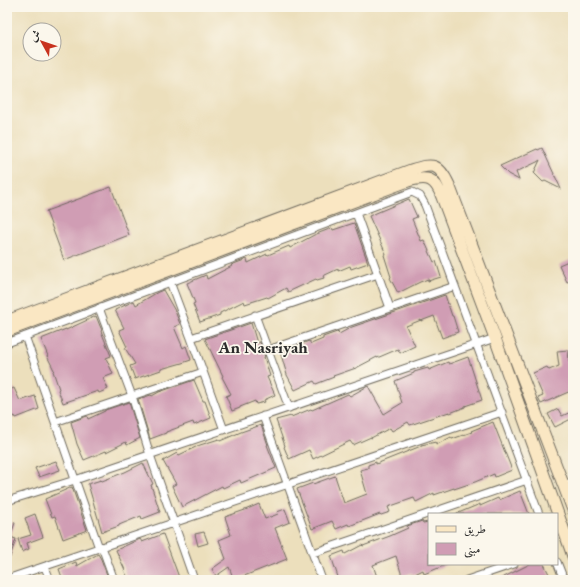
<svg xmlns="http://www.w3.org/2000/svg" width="580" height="587" viewBox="0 0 580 587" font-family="'EB Garamond',Amiri,serif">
  <rect width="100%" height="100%" fill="#fbf7ec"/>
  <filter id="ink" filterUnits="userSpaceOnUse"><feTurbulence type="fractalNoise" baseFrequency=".025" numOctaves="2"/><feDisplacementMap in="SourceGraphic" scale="8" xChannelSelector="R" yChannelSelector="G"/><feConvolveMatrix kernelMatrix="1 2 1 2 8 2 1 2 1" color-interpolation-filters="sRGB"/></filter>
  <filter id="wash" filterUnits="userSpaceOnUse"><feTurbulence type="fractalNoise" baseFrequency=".012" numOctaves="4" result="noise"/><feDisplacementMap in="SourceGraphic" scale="16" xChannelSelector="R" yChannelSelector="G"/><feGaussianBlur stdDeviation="0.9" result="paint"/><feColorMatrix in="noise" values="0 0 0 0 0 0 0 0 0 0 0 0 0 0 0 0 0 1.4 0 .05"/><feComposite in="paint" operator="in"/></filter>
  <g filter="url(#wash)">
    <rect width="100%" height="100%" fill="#ecdfbc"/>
    <g id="blocks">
      <path fill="#d09db4" d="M542,148L561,189L545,181L543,182L534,173L540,160L537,162L516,172L519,180L508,174L500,166L537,149L538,150Z
        M111,187L129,235L64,260L46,211Z
        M409,199L417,217L412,219L421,241L424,240L434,262L436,261L441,277L428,281V279L420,282L398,293L390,278L391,277L384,255L386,254L369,216Z
        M354,223L368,263L351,269L350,266L338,271V269L323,276L324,278L317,280L316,279L288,292L286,288L268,298L267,297L245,304L244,301L220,313V315L200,322L193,304L195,303L187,283L206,275L207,279L232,266L231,265L247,259L248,263L267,254L268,255L289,246L290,248L314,235L332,228L333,230Z
        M573,259V280L567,282L559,265Z
        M163,290L175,311L180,324L174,327L183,348L186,346L191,360L182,363L161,369V370L135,379L130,366L135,364L125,348L127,347L119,330L124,328L115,310L134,301L136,305L158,292Z
        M445,295L452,316H453L458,332L442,338L434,316L421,321V320L406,326L415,346L400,353L398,349L377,358V357L356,368L333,376L334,377L316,384L314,381L295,390L287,375L280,351L309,341L311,344L323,339V337L337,332L338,331L339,334L352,327Z
        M96,316L100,326L102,330L101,331L111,356L106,358L113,374L103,378L108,389L99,393L98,391L63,403L58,390L59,389L53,371L54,370L47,356H48L41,339L66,329V330Z
        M251,323L257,343L260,342L265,357H264L270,376L267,377L275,395L264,400L265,402L256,404L255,401L240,407V408L232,411L226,396L231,394L222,377L223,376L205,339L213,336Z
        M568,350L569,361L573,360V390L541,404L538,398L543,396L533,373L547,367L549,370L559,366L557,351Z
        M468,357L482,400L465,406V407L450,413L449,412L410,425L408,422L392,431L390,428L371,438V437L353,445L350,441L313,459L309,450L289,459L284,447L285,446L276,420L291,416V417L311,409L312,410L348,394L350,396L368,386L384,414L402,403L395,381L414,373V372L428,368L429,370L448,362L449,364Z
        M194,380L203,401H205L211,418L194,425L193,422L166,432V433L150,439L138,399L151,395L152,396L159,392Z
        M14,388L20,401L35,396L39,409L16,418L15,416L7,419V391Z
        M129,402L140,438L127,445L126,442L106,452V451L84,460L77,444L71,422L87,416L88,419L105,411V410Z
        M558,409L562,416L573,411V418L555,427L548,414Z
        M493,422L512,470L495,477L494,474L475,482L454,489V488L434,495V493L416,502L414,498L388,507L390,512L381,515L380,514L349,526L348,524L336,529L332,521L312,529L297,489L313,483V484L335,476L344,503L367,494L360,470L368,468V465L376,462V464L421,446V445L436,442V445L451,437L452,439L472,432L471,431Z
        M261,425L268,445H267L276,468L241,483L240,480L223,488L222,486L182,507L172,486L176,484L163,461L177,453L179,455L200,445L219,439L220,441L241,432Z
        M56,461L60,470L39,477L35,468Z
        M143,463L153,484L151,485L160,512L142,519L141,516L119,525V526L102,532L88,484L101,480L102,481L125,472Z
        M72,487L87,530L63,539L55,516L52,517L45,499Z
        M520,491L529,514H456L480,504V506L498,498L499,500Z
        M259,504L265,519L278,514L277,512L285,509L290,522L275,528L287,559L234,580L229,567L216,576L212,569L226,559L219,540L231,535L225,517L245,510Z
        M35,514L43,537L27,543L29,549L22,552L18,539L31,535L25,518Z
        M7,521L15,523L10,537L16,539L8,563H7Z
        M422,521L423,523L429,522V564H448L424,574L423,570L413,575L412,573L402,576L396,556L373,565L378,580H339L331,556L344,551L345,554L362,545L363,546L390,536L408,528L407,526Z
        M204,532L208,543L198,546L195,534Z
        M163,534L180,580H129L124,570H125L116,550L140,539L142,542Z
        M98,554L101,559L109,580H63L59,569L76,562L77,566Z
        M530,564H544L552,580H498Z"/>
    </g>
  </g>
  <g filter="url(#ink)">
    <use href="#blocks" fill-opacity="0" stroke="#6f6a5e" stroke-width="1"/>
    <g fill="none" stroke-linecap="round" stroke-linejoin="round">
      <g stroke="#6f6a5e" stroke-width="5.5">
        <path id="lane" d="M564,483L573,480"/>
      </g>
      <g stroke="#6f6a5e" stroke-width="9">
        <path id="street" d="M356,213L390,308
          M170,282L191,338L224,430
          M99,308L132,396L150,455L194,580
          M255,315L289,408
          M25,336L99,548
          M191,338L378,274
          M7,343L412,192L420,196L425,205L539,514
          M268,350L455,286
          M263,416L322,580
          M55,422L203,372
          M7,501L75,480L495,338
          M102,547L114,580
          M313,553L527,480
          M557,562L564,580
          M45,567L50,580
          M7,579L502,412
          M467,580L514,564"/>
      </g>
      <g stroke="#6f6a5e" stroke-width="13">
        <path id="secondary" d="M7,321L411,170C433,163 439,163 449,185L573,510
          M7,331L408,181C427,176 435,177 442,197L495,338L573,556"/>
      </g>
      <use href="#lane" stroke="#fff" stroke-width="3.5"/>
      <use href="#street" stroke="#fff" stroke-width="7"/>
      <use href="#secondary" stroke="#fae7c3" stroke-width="11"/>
    </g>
  </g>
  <g text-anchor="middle" stroke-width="3.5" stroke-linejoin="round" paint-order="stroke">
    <g font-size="17" font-weight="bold" fill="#2b2b2b" stroke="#fbf7ec">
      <text x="263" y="353">An Nasriyah</text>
    </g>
  </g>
  <rect width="580" height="587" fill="none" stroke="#fbf7ec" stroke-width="24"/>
  <rect x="428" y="513" width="130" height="52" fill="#fbf7ec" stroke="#a8a59f"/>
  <rect x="436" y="526" width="20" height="6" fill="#fae7c3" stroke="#a8a59f"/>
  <text x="464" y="533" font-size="12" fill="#2b2b2b">طريق</text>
  <rect x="436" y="543" width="20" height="12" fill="#d09db4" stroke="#a8a59f"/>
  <text x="464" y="553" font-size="12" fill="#2b2b2b">مبنى</text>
  <g transform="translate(42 42) rotate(310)"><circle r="19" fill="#fbf7ec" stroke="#a8a59f"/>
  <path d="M0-3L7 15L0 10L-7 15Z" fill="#c8321e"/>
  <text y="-6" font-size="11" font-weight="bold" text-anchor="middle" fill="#2b2b2b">ش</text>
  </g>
</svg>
